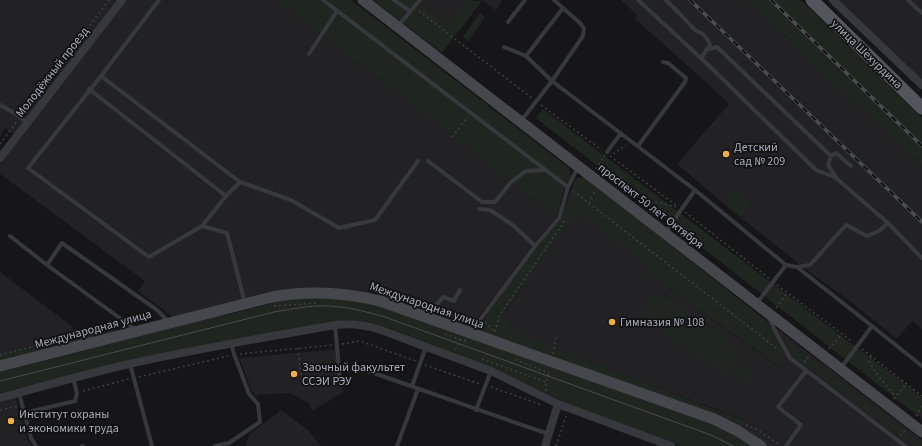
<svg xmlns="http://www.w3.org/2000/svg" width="922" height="446" viewBox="0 0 922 446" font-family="'Source Sans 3',sans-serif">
  <rect width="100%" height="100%" fill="#161618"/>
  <path fill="#222225" d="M0,0H119L14,134L5,128L0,135Z
    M126,0H277L557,216L532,246L495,296L470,328L344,290L174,318L138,291L145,281L0,174V163Z
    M416,0H469L449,25Z
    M482,0H502L496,10Z
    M621,0H747L922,167V329L912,321L897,339L850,301L808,271L741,218L753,203L736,189L723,203L677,164L729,104L695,72L635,19L637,15Z
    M837,0H922V81Z
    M577,210L652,266L653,272L651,275L780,368L783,351L767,321L922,440V446H767L740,429L744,420L554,348L514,330L503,314Z
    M0,272L73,327V344L0,363Z
    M339,349L343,392L312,411L308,403L290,393L256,395L252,391L239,358Z
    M15,396L28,441L32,446H0V400Z
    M281,410L308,430L321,446H245L250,434Z"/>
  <path fill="#1e261f" d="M277,0H351L569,168L571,176L564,189L557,216Z
    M373,0H416L449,25L469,0L482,1L442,53Z
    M747,0H801L922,118V167Z
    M480,13L485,17L468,41L463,37Z
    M543,109L922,397V419L536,118Z
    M582,177L585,178L767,321L783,351L781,368L651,275L653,272L649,269L651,266L577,211L503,314L514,330L554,348L745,421L740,429L481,333L480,327L489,311L536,247L561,218L570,192L576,179Z
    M736,189L753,203L741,218L723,203Z
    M654,295L662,298L649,318L641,313Z
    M318,296L381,305L713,421L755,446H681L570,405L493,368L383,326C365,321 353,319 334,321L234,339L134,359L0,393V370L215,316L227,315L270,304L274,300Z
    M666,296L677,304L660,328L649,320Z
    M679,306L729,342L713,366L661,330Z
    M114,327L116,331L0,361V355Z
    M782,337L904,431L922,446H912L792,355Z
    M732,344L741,351L725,375L715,368Z
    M743,364L754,372L747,383L736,375Z"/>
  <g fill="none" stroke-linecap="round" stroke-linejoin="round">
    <path stroke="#3d3f44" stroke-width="1.5" stroke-dasharray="2 3" stroke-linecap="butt" d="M419,11L533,99
      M541,105L602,150
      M23,113L109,0
      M452,137L468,117
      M0,144L17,121
      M613,154L626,145
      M610,156L677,206
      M596,169L605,155
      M573,191L779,350
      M631,195L676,207
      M589,203L595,191
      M685,212L770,279
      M777,285L853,342
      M274,306L318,303
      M776,308L787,293
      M485,322L495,332
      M495,332L499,316L564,222L563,221
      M445,334L468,342
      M342,344L360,341L416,361
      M298,348L301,377
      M829,349L842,334
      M862,349L922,396
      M455,350L461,339
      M240,354L332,345
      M553,354L556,337
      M0,355L73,336L120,325
      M871,356L869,361L876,373L893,394L894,399
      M482,359L546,382
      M516,359L518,361L549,373
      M804,362L809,356
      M425,365L480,384
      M139,377L228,356
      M491,387L542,405
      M83,391L129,379
      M546,391V382L549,373
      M894,399L906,384
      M0,410L18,406
      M916,416L922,406
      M746,425L756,429L780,445
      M900,436L906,430
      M556,446L566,416"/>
    <path stroke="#37383d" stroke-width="4" d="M159,0L101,76L240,182
      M323,0L568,187
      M394,0L410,11
      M638,0L701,58L816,170L837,178
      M666,0L681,15L695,30L703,34L708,40L710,45L701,58
      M908,0L922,13
      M508,22L525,0
      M398,26L420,0
      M504,47L526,56L552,81L695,190
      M709,49L717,47L831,156L828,165L837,179L888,223L922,258
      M309,54L337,11
      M526,56L563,8
      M101,76L28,168L149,257L202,226
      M89,89L226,196
      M0,105L16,114L27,123
      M521,121L552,81L583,36L584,29L581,24L554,0
      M638,146L685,82L686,78L668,63L663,62
      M607,152L621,133
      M831,156L836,153L851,166
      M428,161L482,202H495L511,182L526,171L545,170
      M479,209L490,210L514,226L535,246
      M665,233L695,190L786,265
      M10,236L47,265
      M797,267L872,326L841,368
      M380,300L382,297L389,291L435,307L477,324
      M245,303L227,233L202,226L226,196L240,182L291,200L339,228L375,220L418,161
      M757,303L786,265L797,267L810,265L846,225L867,236L879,231L888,223
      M435,307L443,297L454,301L460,290
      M769,317L775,331L790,358L905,446
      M335,325L340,380
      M872,326L922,366
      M133,332L132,327L47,265L62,243L157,310L165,318L167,323
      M473,334L477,324L535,246L559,218L568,187L578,167
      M130,364L152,446
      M353,366C418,388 483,412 549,434
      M412,386L426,347
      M19,393L31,438L36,446
      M476,410L491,371
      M24,413L75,401L77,393L73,378
      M82,446H83
      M215,446L229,443L260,422L258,404L249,394L234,354L231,343
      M397,446L418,389
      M786,446L801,425L778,407L806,371"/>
    <path stroke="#37383d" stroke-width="8" d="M833,0L922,85
      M0,158L122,0
      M0,398C43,386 86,374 129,364C197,349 266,337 335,325C352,323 365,325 381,330L491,371L558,404L671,446
      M545,446L558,404"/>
    <path stroke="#45474d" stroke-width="11" d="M363,0L922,432
      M0,366L272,297C309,290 343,292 380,301L714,419L738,431L761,446"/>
    <path stroke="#53555c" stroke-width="13" d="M812,0L922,108"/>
    <path stroke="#4a4c52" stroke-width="1" d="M0,381L274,312C292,309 311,305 330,306C349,307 367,312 385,317L711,435L733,446"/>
    <g stroke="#4a4c52" stroke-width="3.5">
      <path id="rail" d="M690,0L922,222
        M771,0L922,146"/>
    </g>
    <use href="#rail" stroke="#111113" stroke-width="2" stroke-dasharray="6" stroke-linecap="butt"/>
  </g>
  <g fill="#f2b134" stroke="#111113" stroke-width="1.5">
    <circle cx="726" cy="154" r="4"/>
    <circle cx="612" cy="322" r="4"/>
    <circle cx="294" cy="374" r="4"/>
    <circle cx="11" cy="421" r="4"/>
  </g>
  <g text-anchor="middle" stroke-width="3.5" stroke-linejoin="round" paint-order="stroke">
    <g font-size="12" fill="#a8adb8" stroke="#111113">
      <text transform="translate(867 54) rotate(44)" y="4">улица Шехурдина</text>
      <text transform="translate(52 72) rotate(-52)" y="4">Молодёжный проезд</text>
      <text transform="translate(651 206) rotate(38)" y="4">проспект 50 лет Октября</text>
      <text transform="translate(427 305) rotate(19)" y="4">Международная улица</text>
      <text transform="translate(93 329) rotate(-15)" y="4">Международная улица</text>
    </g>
    <g font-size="12" fill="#a8adb8" stroke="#111113" text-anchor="start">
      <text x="734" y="151">Детский<tspan x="734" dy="14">сад № 209</tspan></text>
      <text x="620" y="326">Гимназия № 108</text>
      <text x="302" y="371">Заочный факультет<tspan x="302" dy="14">ССЭИ РЭУ</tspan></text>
      <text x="19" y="418">Институт охраны<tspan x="19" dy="14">и экономики труда</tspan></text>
    </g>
  </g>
</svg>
